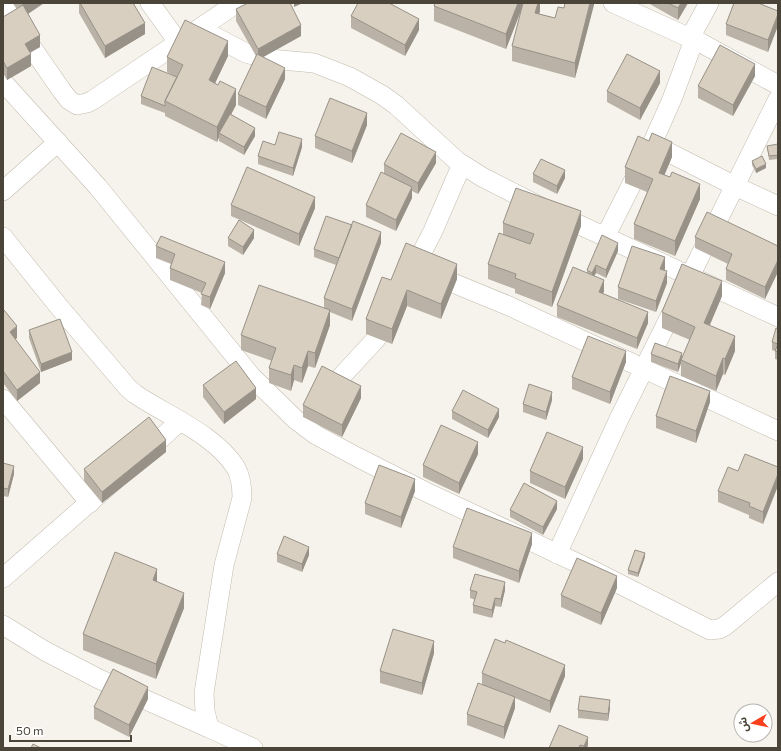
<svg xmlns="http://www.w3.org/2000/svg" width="781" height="751" viewBox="0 0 781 751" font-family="Commissioner,'Noto Sans Arabic',sans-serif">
  <rect width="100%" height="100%" fill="#f6f3ec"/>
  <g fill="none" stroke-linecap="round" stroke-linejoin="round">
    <g stroke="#c2bbae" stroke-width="20">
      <path id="street" d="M150,3L178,42
        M613,3L701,43L778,85
        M3,6L62,91L69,100L77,105L87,103L93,100L237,3
        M206,32L246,53L260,57L270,59L314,63L350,77L382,95L396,105L457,161L482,177L541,207L778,317
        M690,38L709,3
        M3,82L98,187L251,376L296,420L316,435L357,457L424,491L590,569L710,630L719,629L725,626L778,582
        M652,144L735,186L778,206
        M3,191L58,142
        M3,237L60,308L128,388L135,394C166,415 216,435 236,468C241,477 242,488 242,498L224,565L204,693L205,711L209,728L253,748
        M605,237L652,144L672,99L694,40
        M412,272L433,231L462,164
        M431,274L509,306L778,431
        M327,397L339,379L376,339L390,316
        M3,399L90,503
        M144,454L180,421
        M557,554L619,419L778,99
        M3,578L115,480
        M3,625L45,651L99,679L209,728"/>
    </g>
    <use href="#street" stroke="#fff" stroke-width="19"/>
  </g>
  <path fill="#bab2a6" d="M13,3H44L28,14L40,47L30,53L31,66L7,80L3,73V17L17,9Z
    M79,3H133L145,34L105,58L79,13Z
    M540,3V11L539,14L555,18L564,8L594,3L575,78L512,61V46L523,4L506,49L434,21V6Z
    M648,3H688L678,20Z
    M236,9L301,36L263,57L285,79L266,119L238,105V94L256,56L236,21Z
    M778,11L768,52L726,35V24Z
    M351,16L419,30L405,56L351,28Z
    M228,56L215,83L236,105L231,114L255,136L244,155L219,141V137L217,142L165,116V113L141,104V96L176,77L167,72V57Z
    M755,76L733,116L698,98V86Z
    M660,83L640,120L607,102V91Z
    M367,125L352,163L315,148V136Z
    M767,146L778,147V159L769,160Z
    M302,147L293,176L258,164V156Z
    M672,157L664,175L700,199L675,256L634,239V224L647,192L625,183V167Z
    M752,161L766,168L756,173L752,165Z
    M436,163L418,194L412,191V198L396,231L366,217V205L384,174V164Z
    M533,174L565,178L557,194L533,182Z
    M231,205L315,208L299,246L231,216Z
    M503,223L581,226L552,307L515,293V289L488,279V264L503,235Z
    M695,237L778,246L765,299L726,280V269L728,264L695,248Z
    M228,238H254L243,255L228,246Z
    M381,243L352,321L330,312V325L315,368L308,366L302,383L294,380L291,391L269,383V368L272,361L241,350V335L324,308V298L336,265L314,257V249Z
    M156,246L225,273L210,309L201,305L202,293L170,280V268L171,264L156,258Z
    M618,251L606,278L596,273L594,276L604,291L603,294L648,323L637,349L557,317V305L587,273V270Z
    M665,269L664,271L667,283L656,312L618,299V287Z
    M457,279L441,319L407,306L392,344L366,334V319L391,280Z
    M722,296L710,325L735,351L725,375L723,374L716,391L681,376V363L678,372L651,362V354L682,358L690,340L662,328V312Z
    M3,311L17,338L15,339L40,383L17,401L3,383Z
    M778,329V360L775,359V351L772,350V342Z
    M29,330L72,360L41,372L29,338Z
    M626,362L610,404L572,389V377Z
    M203,385L256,399L224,424L203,397Z
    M361,398L342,437L303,417V405Z
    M552,400L546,420L523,412V404Z
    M710,402L696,443L656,428V416Z
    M452,411L499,417L488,438L452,419Z
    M166,452L102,503L84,481V469Z
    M478,454L459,494L423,477V465Z
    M583,459L565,499L530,483V471Z
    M3,463L14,474L8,497L3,496Z
    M778,467L763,524L749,518V515L718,502V491L738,471Z
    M415,491L401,528L365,514V503Z
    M557,509L543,535L510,517V510Z
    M532,544L519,583L453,558V547Z
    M277,554L309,555L302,572L277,562Z
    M645,557L638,577L628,574V570Z
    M157,582L184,608L156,679L83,650V634Z
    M617,588L601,625L561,607V595Z
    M470,590H505L501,607L495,606L492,618L473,613V605L475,600L470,598Z
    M434,653L422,695L380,683V671Z
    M482,673L565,676L550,713L515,698V708L504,739L467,725V714L482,684Z
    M148,699L129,737L94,719V707Z
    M610,708L608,721L578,718V710Z
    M559,725L588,745L587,748H549Z"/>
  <path fill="#979187" d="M26,3H44L23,17V5Z
    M294,3H303L294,7Z
    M518,3H524L506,49V34Z
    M538,3H540V11L535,28V13Z
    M590,3H594V5L575,78V63Z
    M681,3H688L678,20V8Z
    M778,14V26L768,52V40Z
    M419,19V30L405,56V45Z
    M145,23V34L105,58V46Z
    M301,25V36L258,60V49Z
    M40,35V47L25,55V44Z
    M228,41V56L209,96V80Z
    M31,54V66L7,80V68Z
    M755,64V76L733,116V105Z
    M285,68V79L266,119V107Z
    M660,71V83L640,120V108Z
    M236,89V105L221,134L219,133V137L217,142V127Z
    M367,113V125L352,163V151Z
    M255,128V136L244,155V147Z
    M302,139V147L293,176V168Z
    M672,142V157L659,188V173Z
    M436,152V163L418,194V183Z
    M766,164V168L756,173V169Z
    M565,170V178L557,194V186Z
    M700,184V199L675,256V241Z
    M412,187V198L396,231V220Z
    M315,197V208L299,246V234Z
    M581,211V226L552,307V292Z
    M254,230V238L243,255V247Z
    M381,232V243L352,321V309Z
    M618,243V251L606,278V270Z
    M665,257V269L660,281V269Z
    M778,260V272L765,299V287Z
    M225,262V273L210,309V297Z
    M457,264V279L441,319V304Z
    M596,265V273L592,280V273Z
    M667,271V283L656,312V301Z
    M604,280V291L599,304V292Z
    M722,281V296L704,338V323Z
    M407,290V306L392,344V329Z
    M330,310V325L315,368V353Z
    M648,312V323L637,349V338Z
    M17,326V338L10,343V332Z
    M735,336V351L725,375V359Z
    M308,351V366L302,383V368Z
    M626,351V362L610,404V392Z
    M72,352V360L41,372V364Z
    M682,353V361L681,360V363L678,372V364Z
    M723,358V374L716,391V376Z
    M294,365V380L291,391V375Z
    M40,372V383L17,401V390Z
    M361,386V398L342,437V425Z
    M256,388V399L224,424V412Z
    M710,391V402L696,443V431Z
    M552,392V400L546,420V412Z
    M499,409V417L488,438V430Z
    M166,440V452L102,503V492Z
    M478,442V454L459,494V483Z
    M583,447V459L565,499V487Z
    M14,466V474L8,497V489Z
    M778,474V486L763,524V512Z
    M415,479V491L401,528V517Z
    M557,501V509L543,535V527Z
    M532,533V544L519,583V571Z
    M309,547V555L302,572V564Z
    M645,553V557L638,577V573Z
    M157,569V584L153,580Z
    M617,576V588L601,625V613Z
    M505,582V590L501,607V599Z
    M184,593V608L156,679V664Z
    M495,598V606L492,618V610Z
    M434,641V653L422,695V683Z
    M565,665V676L550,713V701Z
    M148,687V699L129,737V725Z
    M515,697V708L504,739V727Z
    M610,700V708L608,721V714Z
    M588,737V745L587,748H584V746Z"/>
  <path fill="#d8cfc1" stroke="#979187" d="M21,3H26L23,5Z
    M80,3H133L145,23L105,46Z
    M248,3H290L301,25L258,49L236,9Z
    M358,3H389L419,19L405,45L351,16Z
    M435,3H518L506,34L434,6Z
    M523,3H538L535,13L555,18L558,7L564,8L565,3H590L575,63L512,46Z
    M668,3H681L678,8Z
    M734,3H758L778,11V14L768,40L726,24Z
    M23,5L40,35L25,44L31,54L7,68L3,61V17Z
    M185,20L228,41L209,80L218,85L220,81L236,89L217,127L165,101L183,65L167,57Z
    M720,45L755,64L733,105L698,86Z
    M257,54L285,68L266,107L238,94Z
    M627,54L660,71L640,108L607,91Z
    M152,67L177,77L165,101V106L141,96Z
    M330,98L367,113L352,151L315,136Z
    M230,114L255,128L244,147L219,133Z
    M279,132L302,139L293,168L258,156L263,141L275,145Z
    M401,133L436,152L418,183L384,164Z
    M652,133L672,142L659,173L670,177L672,172L700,184L675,241L634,224L653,179L625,167L638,136L649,141Z
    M778,144V155L769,156L767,146Z
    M762,156L766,164L756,169L752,161Z
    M541,159L565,170L557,186L533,174Z
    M247,167L315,197L299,234L231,205Z
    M381,172L412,187L396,220L366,205Z
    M516,188L581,211L552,292L515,278L516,274L488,264L499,233L530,244L534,234L503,223Z
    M707,212L778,246V260L765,287L726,269L732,254L695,237Z
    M326,216L352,225L339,258L314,249Z
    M239,220L254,230L243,247L228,238Z
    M353,221L381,232L352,309L324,298Z
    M602,235L618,243L606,270L596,265L592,273L587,270Z
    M161,236L225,262L210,297L201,294L206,283L170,268L175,254L156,246Z
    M406,243L457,264L441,304L407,290L392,329L366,319L382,277L391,280Z
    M632,246L665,257L660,269L667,271L656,301L618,287Z
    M682,264L722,281L704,323L735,336L725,359L723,358L716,376L681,360L695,327L662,312Z
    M573,267L604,280L599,292L648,312L637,338L557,305Z
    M259,285L330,310L315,353L308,351L302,368L294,365L291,375L269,368L276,348L241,335Z
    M4,310L17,326L10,332L40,372L17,390L3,371V311Z
    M60,319L72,352L41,364L29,330Z
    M776,328L778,329V352L775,351L778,344L772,342Z
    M588,336L626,351L610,392L572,377Z
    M655,343L682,353L678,364L651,354Z
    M236,361L256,388L224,412L203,385Z
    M322,366L361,386L342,425L303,405Z
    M670,376L710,391L696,431L656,416Z
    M529,384L552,392L546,412L523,404Z
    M463,390L499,409L488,430L452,411Z
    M149,417L166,440L102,492L84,469Z
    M441,425L478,442L459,483L423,465Z
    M547,432L583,447L565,487L530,471Z
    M745,454L778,467V474L763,512L749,506L750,503L718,491L728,467L738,471Z
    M3,463L14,466L8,489L3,488Z
    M379,465L415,479L401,517L365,503Z
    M524,483L557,501L543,527L510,510Z
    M467,508L532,533L519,571L453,547Z
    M284,536L309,547L302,564L277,554Z
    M635,550L645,553L638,573L628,570Z
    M115,552L157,569L153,580L184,593L156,664L83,634Z
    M577,558L617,576L601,613L561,595Z
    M475,574L505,582L501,599L495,598L492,610L473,605L477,592L470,590Z
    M393,629L434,641L422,683L380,671Z
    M495,639L505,643L506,640L565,665L550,701L482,673Z
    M113,669L148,687L129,725L94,707Z
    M478,683L515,697L504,727L467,714Z
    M580,696L610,700L608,714L578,710Z
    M559,725L588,737L584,746L580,745L579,748H549Z
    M33,744L41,748H31Z"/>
  <rect width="781" height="751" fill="none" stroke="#4b4439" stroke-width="8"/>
  <g transform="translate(753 723) rotate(261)"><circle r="19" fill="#ffffff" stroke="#b7b4b0"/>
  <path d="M0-3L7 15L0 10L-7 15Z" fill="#fc3f1d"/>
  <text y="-6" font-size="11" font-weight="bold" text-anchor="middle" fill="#4b4439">ش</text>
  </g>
  <path d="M10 735v6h121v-6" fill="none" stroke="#4b4439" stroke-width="2"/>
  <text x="16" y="735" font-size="12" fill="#4b4439" stroke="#ffffff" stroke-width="3" paint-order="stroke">50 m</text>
</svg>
